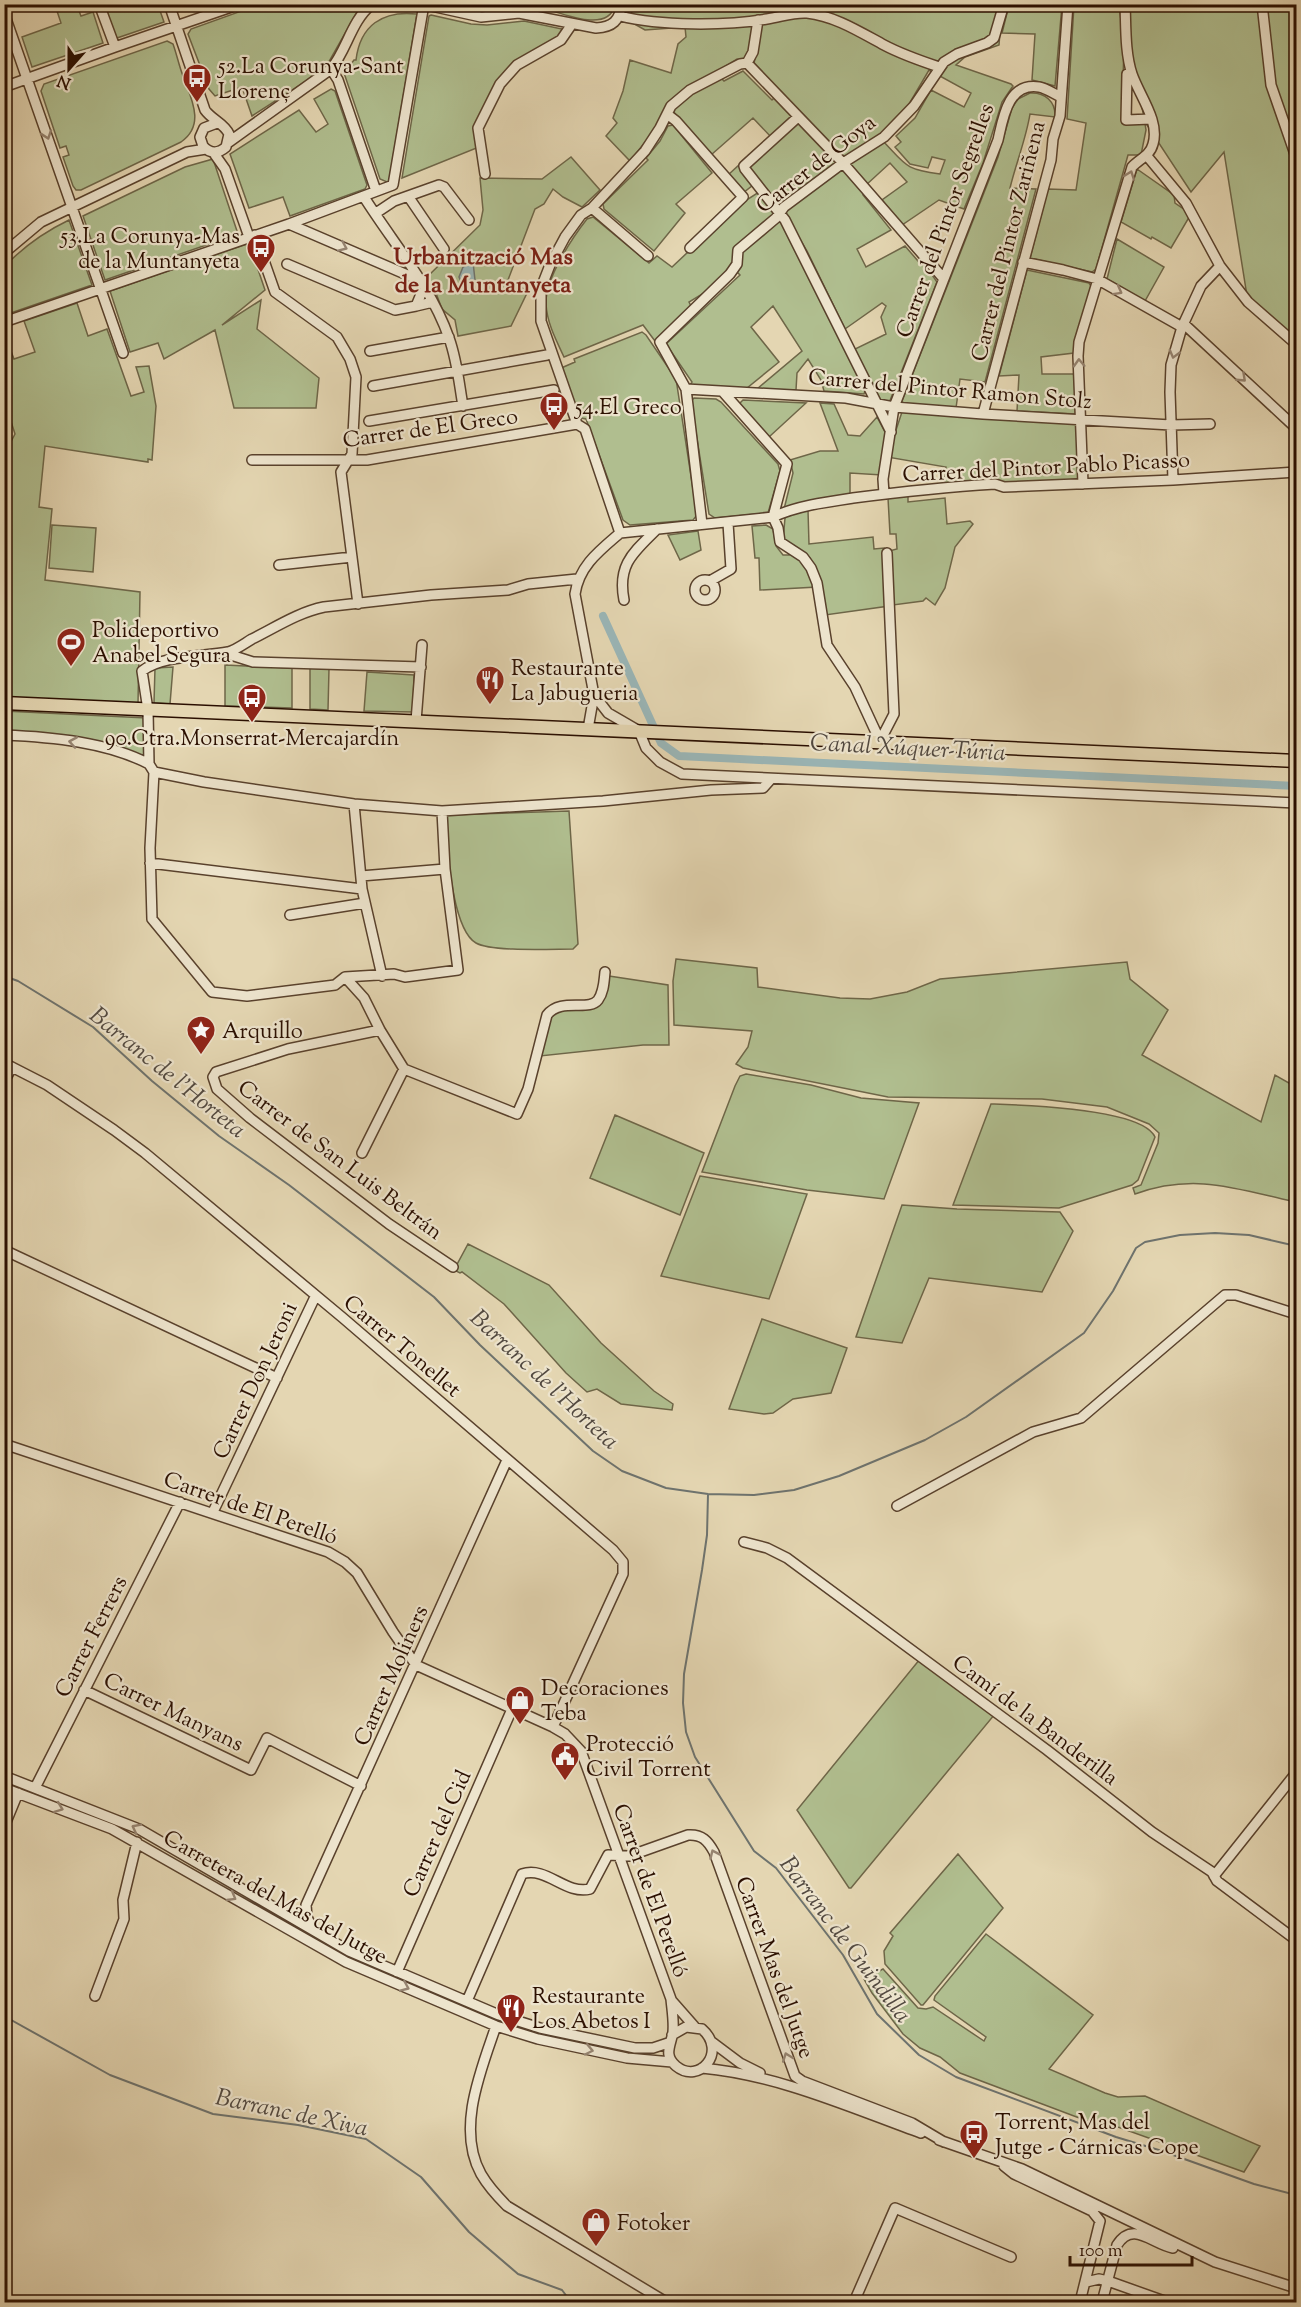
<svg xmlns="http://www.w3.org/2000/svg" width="1301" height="2307" viewBox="0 0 1301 2307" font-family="'Sorts Mill Goudy',serif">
  <rect width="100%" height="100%" fill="#e4d6b2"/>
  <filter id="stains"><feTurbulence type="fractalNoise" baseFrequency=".00333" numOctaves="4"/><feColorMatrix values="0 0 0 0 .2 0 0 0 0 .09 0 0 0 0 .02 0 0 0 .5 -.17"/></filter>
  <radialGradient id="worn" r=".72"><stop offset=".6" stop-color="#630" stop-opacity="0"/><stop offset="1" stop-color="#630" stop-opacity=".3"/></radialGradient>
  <path fill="#b0be8f" stroke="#6e6648" stroke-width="1.5" d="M261,4L361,5L327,65L308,80L252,116L242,87L215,96L209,89L188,34L191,29Z
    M55,5H90V6L79,11L81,16L93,12L103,43L32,67L22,37L61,23Z
    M103,5H158L164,22L114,39Z
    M453,5H615C608,34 562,13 542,8L540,10L524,8L483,10Z
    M632,5H1002L999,45L965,57L956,65L1011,84L1013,86L1002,102L983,163L964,209L939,200L902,225L882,200L907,182L890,163L865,186L845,164L872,146L879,145L882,140C907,166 904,169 940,174L945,160L932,157L928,168L910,164L895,147L901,142L896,136L915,118L931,90L964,107L971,93L929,70L905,111L881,134L844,160L829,142L780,96L779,90L772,84L771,86L753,68L762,24L753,25L750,55L739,63L737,59L716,72L717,75L714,77L712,75L688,87L670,103L654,131L630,161L606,136L617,123L613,118L623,91L630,60L671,73L678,44L686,37L685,27L645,30L631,22Z
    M1009,5H1062L1055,86L1032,80L1035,34L1002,33Z
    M1074,5H1119L1124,44L1122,123L1145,124L1146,130L1141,155H1128L1096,269L1092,272L1030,258L1048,189L1076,190L1086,123L1067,119Z
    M1126,5H1296V347L1248,302L1224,152L1191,192L1145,122L1127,36Z
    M417,14L389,181L387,182L380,179L344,73L354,60H356C360,26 382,10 417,14Z
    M431,15L471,24L487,25L524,21L562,29L559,38L533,53L482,112L479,147L402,178L429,16Z
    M167,41L173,44C177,55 179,66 183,76C191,98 206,125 181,142L81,190H76L73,186L63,157L69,155L66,146L60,148L41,91L44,84Z
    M743,71L772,100L775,97L793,115L792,119L772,138L753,118L711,155L671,109L688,94L721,78L724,81Z
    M331,89L335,91L367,185L365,189L290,216L283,197L249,208L230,154L299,110L316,132L328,124L314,99Z
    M1030,93C1045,92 1056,102 1055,117L1030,114C1026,139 1016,163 1010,188L1036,189L985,382L960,379L956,408L904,404L902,401L998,157L1012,108L1018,99Z
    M798,121L837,162L779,205H777L749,168Z
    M673,125L712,173L676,204L685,213L654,251L604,209L603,204L648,160L646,158L660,141L668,126Z
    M571,157L600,190L582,207L563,197L553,189L544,204L535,209L508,280L528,291L511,326L458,336L455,320L442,309L434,288L425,279L480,225L483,210L480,178L542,179Z
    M213,159L238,234L105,280L83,216L185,167Z
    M739,165L753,185L743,193L728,175Z
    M844,166L867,192L863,195L891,230L857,249L866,267L905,246L918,261L921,259L937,282L889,403L881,402L855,349L886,334L881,317L886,306L882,303L845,329L807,251L785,214V211Z
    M1137,169L1174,195L1175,203L1191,214L1171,248L1152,237L1151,239L1121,222Z
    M759,192L775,212L774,216L738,247L735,263L729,272L704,293L689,302L691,306L655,341L643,325L564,357C556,340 547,323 546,304C545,279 572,238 587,219L593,217L649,263L657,256L672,267L737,206Z
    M69,220L92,285L5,315L4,267C24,246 44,232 69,220Z
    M776,221H780L865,391L864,394L824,391L821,380L808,359L797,373L796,390L757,389L802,351L773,306L751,327L779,362L747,388L690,385L692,382L666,344L740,275L736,271L740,251Z
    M1117,239L1164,267L1145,301L1107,279Z
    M249,243L265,290L222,325L261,300L257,329L319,378L316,408H234L215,330L164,359L158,343L130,352L110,291Z
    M1027,270L1089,283L1091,286L1074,353L1041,357L1042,374H1074L1076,414L1017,411L1019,375L999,376Z
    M77,303L88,336L107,329L131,396L144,392L136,367L149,366L156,406L152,460L148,459V462L45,446L39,507L52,509L45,580L140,592L138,704L5,698L4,455L15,434L5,403L4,333L14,359L35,352L24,321Z
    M642,332L646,335L676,379L697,515L693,520L630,525L623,520L586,419L581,418L559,369L575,362L574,359Z
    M694,398L716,399L721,402L778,464L780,471L768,513L715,518L709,514L691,401Z
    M743,400L806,403L769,437L739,404Z
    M820,403L834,404L848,435L860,436L877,417L886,434L882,475L850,473V497L784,509L793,473L790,460L820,451H838Z
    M902,412L1077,424L1080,481L995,482L944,486L946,467L887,457Z
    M908,496V502L945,498L947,524L970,521L973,524L955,547L945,588L935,605L926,598L923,601L893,605L889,551L897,549L896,534H890L888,498Z
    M808,510L809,544L873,537L874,549L884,548L889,606L825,615L814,566L810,558L783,541L785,518L788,515Z
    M52,525L96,528L93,572L49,568Z
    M766,525L773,529L776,546L783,555H789V552L804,560L817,587L760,590L759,558H755L752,526Z
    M698,531L701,550L680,560L668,535Z
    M225,665L292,668V708L225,706Z
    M173,667L170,704L154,703L155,668Z
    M310,668L329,669L328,710L310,709Z
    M367,672L414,675L413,712L364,711Z
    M4,711L147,718L144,756L103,745L5,733Z
    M569,811L578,944L573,949C552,949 492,952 476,943C451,929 447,842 444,815Z
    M676,959L757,968L758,987L840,998L870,999L907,992L940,979L1127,962L1130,979L1168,1010L1142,1055L1261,1122L1275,1075L1296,1087V1211L1294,1210L1291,1201C1234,1188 1193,1173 1135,1194L1133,1188L1141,1185L1158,1143L1159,1133L1149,1124L1107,1107L1042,1099L888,1097L743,1068L736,1064L748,1047L752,1031L674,1025L673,981Z
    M609,976L668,985L669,1045H643L540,1056L544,1028L554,1010L591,1007L605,989Z
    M746,1074L811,1085L861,1098L919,1103L884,1199L807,1190L702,1172L735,1086L740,1076Z
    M991,1104C1021,1105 1142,1108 1155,1137L1138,1180L1132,1185L1059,1208L953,1205Z
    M615,1115L704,1153L680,1215L590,1178Z
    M700,1176L807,1194L769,1299L661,1276Z
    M902,1205L957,1209L1060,1212L1073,1231L1042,1292L929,1278L902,1343L856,1337Z
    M468,1244L549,1285L601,1343L654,1391L673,1404L672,1410L621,1404L597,1389L587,1392L566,1373L504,1304L462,1272L460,1273L454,1270Z
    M762,1319L847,1348L831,1393L793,1399L773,1413L764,1414L729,1409Z
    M920,1659L995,1714L851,1888H849L797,1810Z
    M958,1854L1003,1908L923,2005H921L885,1964L884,1951L893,1936L890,1933Z
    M986,1934L1093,2015L1049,2069L1105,2093L1118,2097L1145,2096L1260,2146L1244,2172L1118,2127L1111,2130L960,2073L940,2057L920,2048L903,2034L872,1993L864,1979L883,1969L918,2008L926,2009L933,2007L984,2041L986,2037L934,2000L935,1996Z"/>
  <path fill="#9ab6b7" stroke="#6e736e" stroke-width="1.5" d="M473,262L475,280L470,283L469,291L463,286L459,277L463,267Z"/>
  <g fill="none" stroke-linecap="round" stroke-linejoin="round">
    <path stroke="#6e736e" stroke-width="2" d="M4,976L18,981L93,1027L152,1081L219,1136L289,1185L434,1297L480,1345L593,1451L622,1471L666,1488L708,1494L754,1495L794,1490L839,1476L925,1440L966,1417L1084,1333L1113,1291L1136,1248L1145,1242L1180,1235L1215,1233L1249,1235L1296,1246
      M708,1494L707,1535L702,1570L684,1674L683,1703L686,1732L695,1757L754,1851L776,1868L843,1955L877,2014L919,2055L956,2077L1116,2137L1162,2151L1254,2184L1296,2195
      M4,2016L110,2075L213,2114L298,2125L366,2139L421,2177L469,2232L518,2274L562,2290L571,2302"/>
    <path stroke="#9ab6b7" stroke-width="8" d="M603,616L661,743L679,756L1296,786"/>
    <g stroke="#59412c" stroke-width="12">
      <path id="minor" d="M99,4L115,47
        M169,4L205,110C212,120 224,123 229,134L226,147C218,154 210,154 203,146L200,137L204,128L217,123
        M422,4L481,17L519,13L596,28C613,27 619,21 622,4
        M1262,4L1271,85L1296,157
        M4,13L123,353
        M620,16C660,26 725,26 767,19C781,17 793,12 807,13C835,16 860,32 884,45C901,54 921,61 939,67
        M747,63L843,163L944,279
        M331,69L338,80L376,191
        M1131,72L1127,74L1126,120L1151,119
        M4,87L115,47L240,4
        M667,114L676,121L743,197L690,248
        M798,117L744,166L745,169L785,220L891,432
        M229,142L331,69C347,50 351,21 372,4
        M213,152L225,169L249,237
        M1147,156L1186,203L1220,266L1248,302L1296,344
        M485,174L478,128L500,84L517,65L561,40L572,24
        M408,196L444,249
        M364,197C393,243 431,286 449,338C457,360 459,383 463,406
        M592,208L648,256
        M376,213L394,201L439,185L444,187L469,220
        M289,224L419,280
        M255,235L275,292L337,337L350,359L356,377L352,454L341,472L358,604
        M4,253L41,222L187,152L206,149
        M1023,262L1063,270L1097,279L1182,327
        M287,264L395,310L416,306
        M426,290L421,294L416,306L433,302
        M4,322L289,224L393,185L424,4
        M1184,324L1296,428
        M370,351L449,337
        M373,386L547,355
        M686,389L846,398L894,407L983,414L1171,425L1210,424
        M723,392L787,464L773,517
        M983,414L1051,160L1053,139L1060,116L1068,4
        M369,421L554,390
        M577,424L541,321V288L550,265L565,237L581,215L592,208L645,151L660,128L671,106L690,90L740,64L747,63L753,52L758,20
        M577,424L585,429L620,533
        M4,429L6,433
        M252,460H367L577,424
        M1173,480L1170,392L1171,365L1182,327L1201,286L1220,266
        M1083,484L1078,356L1079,342L1132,167C1139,159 1150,156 1153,144C1160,121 1139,95 1132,74C1125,53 1126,27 1125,4
        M884,494L883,479L894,407L998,140C1003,118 1008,82 1039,87C1046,88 1054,94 1061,97
        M773,517L778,528L780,542L803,557L811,568L817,583L827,645L855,687L880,741
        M702,524L686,389L660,342L730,274L737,264L738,250L776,218L784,207L843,163L884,137L914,106L944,62L957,54L987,43L994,38L1004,4
        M620,533L773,517C797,506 826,502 853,498C900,492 947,487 995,484L1004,487L1173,480L1296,472
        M279,565L352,557
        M695 590a10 10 0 1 1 20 0a10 10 0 1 1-20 0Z
        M710,581L731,569L728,523
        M624,600C617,564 634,552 657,529
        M230,652L234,656L253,662L421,667
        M594,695L608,713L639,731L646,748L660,762L682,774L1296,803
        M416,721L422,645
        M588,729L594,695L575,594C579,566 599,551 620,533
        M4,735C52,737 107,742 149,764
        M880,741L894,714L887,553
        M154,772L204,782L354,804L442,811L603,801L711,790L763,788L771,779
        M354,804L362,889L382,976
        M442,811L445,869L458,970L405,977L394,974L345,977L335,985L247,996L212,992L152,919L150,848L154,772L149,764L148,710L142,671C163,655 202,657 228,652C236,650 245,643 252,639C276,627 299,612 324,607L431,595L508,590L528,584L577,579
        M150,863L362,889
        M361,876L445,869
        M290,915L365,903
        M345,977L364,998L380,1030L404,1069L517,1114L528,1089L547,1015C561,997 589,1012 598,1000C604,992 604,981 605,972
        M380,1030L288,1049L216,1072L213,1077L217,1089L250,1118L389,1224L453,1267
        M4,1063L47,1085L114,1130L145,1153L343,1318L613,1550L623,1562V1574L553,1727
        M4,1082L12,1067
        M362,1153L404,1069
        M4,1250L277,1378
        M4,1444L328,1552L345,1562L357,1573L393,1632L416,1665L553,1727L565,1734L581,1751L671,1999C672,2010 674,2021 673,2032C671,2045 663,2055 676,2066C699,2085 728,2052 702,2029L686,2027L672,2035
        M897,1506L1033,1432L1081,1418L1225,1295H1236L1296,1314
        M213,1512L315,1297
        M744,1542L767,1548L787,1558L1047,1750L1152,1832L1212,1872L1217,1881L1296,1940
        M84,1690L251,1770L267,1738L361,1786
        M4,1776L139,1829L349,1951L499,2015L540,2028L635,2048H653L668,2043
        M4,1788L112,1829L346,1962L496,2026L538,2039L627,2058L672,2062
        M35,1788L180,1502
        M4,1827L18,1793
        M1214,1876L1296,1773
        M312,1928L307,1917L306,1905L507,1460
        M397,1972L512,1709
        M95,1996L124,1919L123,1900L137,1842
        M467,2001L522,1874C547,1866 565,1895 590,1889L608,1855L629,1856L688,1835C702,1834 708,1841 714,1852L795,2076L802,2081L912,2123L944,2142
        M672,2001L694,2026
        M496,2026C481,2070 456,2129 481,2174C488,2186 497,2196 507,2206L666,2302
        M712,2042L740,2063L760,2073
        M702,2068C778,2075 849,2107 921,2133
        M939,2140L1022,2169L1215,2262L1296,2288
        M1004,2166L1014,2174L1092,2211L1100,2221L1080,2302
        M1086,2282L1099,2279L1108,2281L1167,2302
        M854,2302L895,2208L1011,2257
        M1102,2302L1117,2245C1133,2220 1152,2244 1173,2248"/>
    </g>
    <g stroke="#2b0f00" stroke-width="15">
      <path id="major" d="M4,703L1296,761"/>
    </g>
    <use href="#minor" stroke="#ede4cd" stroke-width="9"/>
    <use href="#major" stroke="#e4d6b2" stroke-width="12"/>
  </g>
  <defs><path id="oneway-chevron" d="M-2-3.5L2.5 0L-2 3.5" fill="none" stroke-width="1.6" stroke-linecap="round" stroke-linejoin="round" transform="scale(1.5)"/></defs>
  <g stroke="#968471">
    <use href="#oneway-chevron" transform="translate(47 135) rotate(71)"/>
    <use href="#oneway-chevron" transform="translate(1130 175) rotate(-70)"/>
    <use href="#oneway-chevron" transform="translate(343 247) rotate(23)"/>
    <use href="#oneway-chevron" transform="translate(1118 291) rotate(29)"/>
    <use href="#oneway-chevron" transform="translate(1174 354) rotate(105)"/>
    <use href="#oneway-chevron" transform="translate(1079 363) rotate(-92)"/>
    <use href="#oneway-chevron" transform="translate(1242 378) rotate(43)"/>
    <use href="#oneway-chevron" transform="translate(73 742) rotate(-170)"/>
    <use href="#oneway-chevron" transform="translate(59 1808) rotate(21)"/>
    <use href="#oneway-chevron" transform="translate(136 1828) rotate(-153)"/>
    <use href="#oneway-chevron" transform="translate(714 1854) rotate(-114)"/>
    <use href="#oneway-chevron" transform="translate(232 1897) rotate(30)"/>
    <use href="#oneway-chevron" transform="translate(405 1987) rotate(23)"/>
    <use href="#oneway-chevron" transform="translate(589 2050) rotate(12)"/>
    <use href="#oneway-chevron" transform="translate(787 2057) rotate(-110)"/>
  </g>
  <defs>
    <g id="bus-pin" transform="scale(1.5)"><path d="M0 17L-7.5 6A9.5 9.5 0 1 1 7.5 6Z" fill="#8f2418" stroke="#ede4cd"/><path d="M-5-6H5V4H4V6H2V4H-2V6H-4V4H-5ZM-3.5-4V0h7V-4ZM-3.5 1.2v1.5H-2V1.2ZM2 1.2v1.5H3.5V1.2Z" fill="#fff"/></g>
    <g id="stadium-pin" transform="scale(1.5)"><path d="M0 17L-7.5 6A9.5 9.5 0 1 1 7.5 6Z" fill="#8f2418" stroke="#ede4cd"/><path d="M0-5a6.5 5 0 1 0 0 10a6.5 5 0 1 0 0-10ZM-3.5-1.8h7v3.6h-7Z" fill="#fff"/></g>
    <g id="restaurant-pin" transform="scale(1.5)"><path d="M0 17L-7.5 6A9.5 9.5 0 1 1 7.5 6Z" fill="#8f2418" stroke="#ede4cd"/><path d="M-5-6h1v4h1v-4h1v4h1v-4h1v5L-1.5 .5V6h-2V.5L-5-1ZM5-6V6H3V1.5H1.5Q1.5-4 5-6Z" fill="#fff"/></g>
    <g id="sight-pin" transform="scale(1.5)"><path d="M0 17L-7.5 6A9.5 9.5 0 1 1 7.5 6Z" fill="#8f2418" stroke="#ede4cd"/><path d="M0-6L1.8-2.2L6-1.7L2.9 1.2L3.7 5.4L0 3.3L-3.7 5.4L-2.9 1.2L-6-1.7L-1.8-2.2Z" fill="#fff"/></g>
    <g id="shop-pin" transform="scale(1.5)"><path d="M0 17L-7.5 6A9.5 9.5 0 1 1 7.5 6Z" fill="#8f2418" stroke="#ede4cd"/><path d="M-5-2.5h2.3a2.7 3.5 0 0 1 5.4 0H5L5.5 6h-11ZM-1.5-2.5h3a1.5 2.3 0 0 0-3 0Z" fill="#fff"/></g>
    <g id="civic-pin" transform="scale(1.5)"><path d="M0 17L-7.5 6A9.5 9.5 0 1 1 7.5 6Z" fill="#8f2418" stroke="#ede4cd"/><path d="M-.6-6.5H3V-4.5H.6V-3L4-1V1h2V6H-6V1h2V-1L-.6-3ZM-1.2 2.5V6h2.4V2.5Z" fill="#fff"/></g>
  </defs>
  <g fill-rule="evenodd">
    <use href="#bus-pin" x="197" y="78"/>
    <use href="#bus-pin" x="261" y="248"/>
    <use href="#bus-pin" x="554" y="406"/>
    <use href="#stadium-pin" x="71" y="642"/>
    <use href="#restaurant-pin" x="490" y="680"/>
    <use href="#bus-pin" x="252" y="698"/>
    <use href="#sight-pin" x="201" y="1030"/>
    <use href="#shop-pin" x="520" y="1700"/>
    <use href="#civic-pin" x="565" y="1756"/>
    <use href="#restaurant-pin" x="511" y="2008"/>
    <use href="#bus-pin" x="974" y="2134"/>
    <use href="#shop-pin" x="596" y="2222"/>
  </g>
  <g text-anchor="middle" stroke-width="4.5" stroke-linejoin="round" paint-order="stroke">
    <g font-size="22" fill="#2b0f00" stroke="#ede4cd" text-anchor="start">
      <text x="218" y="73">52.La Corunya-Sant<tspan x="218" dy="25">Llorenç</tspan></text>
      <text x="240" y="243" text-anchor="end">53.La Corunya-Mas<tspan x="240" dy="25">de la Muntanyeta</tspan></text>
      <text x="575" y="414">54.El Greco</text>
      <text x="92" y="637">Polideportivo<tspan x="92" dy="25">Anabel Segura</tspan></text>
      <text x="511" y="675">Restaurante<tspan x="511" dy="25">La Jabugueria</tspan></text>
      <text x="252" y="745" text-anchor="middle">90.Ctra.Monserrat-Mercajardín</text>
      <text x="222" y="1038">Arquillo</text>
      <text x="541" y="1695">Decoraciones<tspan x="541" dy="25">Teba</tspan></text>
      <text x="586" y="1751">Protecció<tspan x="586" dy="25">Civil Torrent</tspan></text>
      <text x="532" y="2003">Restaurante<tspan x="532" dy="25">Los Abetos I</tspan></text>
      <text x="995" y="2129">Torrent, Mas del<tspan x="995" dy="25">Jutge - Cárnicas Cope</tspan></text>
      <text x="617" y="2230">Fotoker</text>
    </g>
    <g font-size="22" fill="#2b0f00" stroke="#ede4cd">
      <text transform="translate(815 163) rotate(-38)" y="8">Carrer de Goya</text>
      <text transform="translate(944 220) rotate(-70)" y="8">Carrer del Pintor Segrelles</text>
      <text transform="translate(1007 241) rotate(-76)" y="8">Carrer del Pintor Zariñena</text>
      <text transform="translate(950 388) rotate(5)" y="8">Carrer del Pintor Ramon Stolz</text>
      <text transform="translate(430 427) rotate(-8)" y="8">Carrer de El Greco</text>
      <text transform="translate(1046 466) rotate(-3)" y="8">Carrer del Pintor Pablo Picasso</text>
      <text transform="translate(341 1159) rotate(37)" y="8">Carrer de San Luis Beltrán</text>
      <text transform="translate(403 1345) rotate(40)" y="8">Carrer Tonellet</text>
      <text transform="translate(254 1380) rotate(-65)" y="8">Carrer Don Jeroni</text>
      <text transform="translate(251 1507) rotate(19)" y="8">Carrer de El Perelló</text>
      <text transform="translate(90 1636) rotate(-63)" y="8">Carrer Ferrers</text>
      <text transform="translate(390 1675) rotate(-66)" y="8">Carrer Moliners</text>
      <text transform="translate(174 1711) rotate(26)" y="8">Carrer Manyans</text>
      <text transform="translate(1036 1719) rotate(37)" y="8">Camí de la Banderilla</text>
      <text transform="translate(436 1833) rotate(-66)" y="8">Carrer del Cid</text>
      <text transform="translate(652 1890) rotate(70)" y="8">Carrer de El Perelló</text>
      <text transform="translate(276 1896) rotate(29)" y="8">Carretera del Mas del Jutge</text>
      <text transform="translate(776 1967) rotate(70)" y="8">Carrer Mas del Jutge</text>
    </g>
    <g font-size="24" font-weight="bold" fill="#7a1f14" stroke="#ede4cd">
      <text x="483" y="264">Urbanització Mas<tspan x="483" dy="28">de la Muntanyeta</tspan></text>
    </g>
    <g font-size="24" font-style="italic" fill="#524940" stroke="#ede4cd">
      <text transform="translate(908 747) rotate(3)" y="8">Canal Xúquer-Túria</text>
      <text transform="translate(168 1072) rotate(39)" y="8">Barranc de l'Horteta</text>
      <text transform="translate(545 1379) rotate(43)" y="8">Barranc de l'Horteta</text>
      <text transform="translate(846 1939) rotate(53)" y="8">Barranc de Guindilla</text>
      <text transform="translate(292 2112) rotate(12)" y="8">Barranc de Xiva</text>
    </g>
  </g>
  <rect width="1301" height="2307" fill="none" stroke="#e4d6b2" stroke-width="24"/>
  <rect x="6" y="6" width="1289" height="2295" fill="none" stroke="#2b0f00" stroke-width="3"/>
  <rect x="12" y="12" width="1277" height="2283" fill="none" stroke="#2b0f00" stroke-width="1.5"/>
  <g transform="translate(69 69) rotate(201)" stroke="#ede4cd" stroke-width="4.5" paint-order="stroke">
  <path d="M0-4.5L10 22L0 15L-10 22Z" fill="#2b0f00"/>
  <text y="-9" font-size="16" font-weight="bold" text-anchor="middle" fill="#2b0f00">N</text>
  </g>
  <path d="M1070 2256v9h122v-9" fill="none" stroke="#2b0f00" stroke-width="3"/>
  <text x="1079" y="2256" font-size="18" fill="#2b0f00" stroke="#ede4cd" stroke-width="4.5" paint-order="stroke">100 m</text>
  <rect width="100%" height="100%" filter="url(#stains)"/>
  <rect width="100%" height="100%" fill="url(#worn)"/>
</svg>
